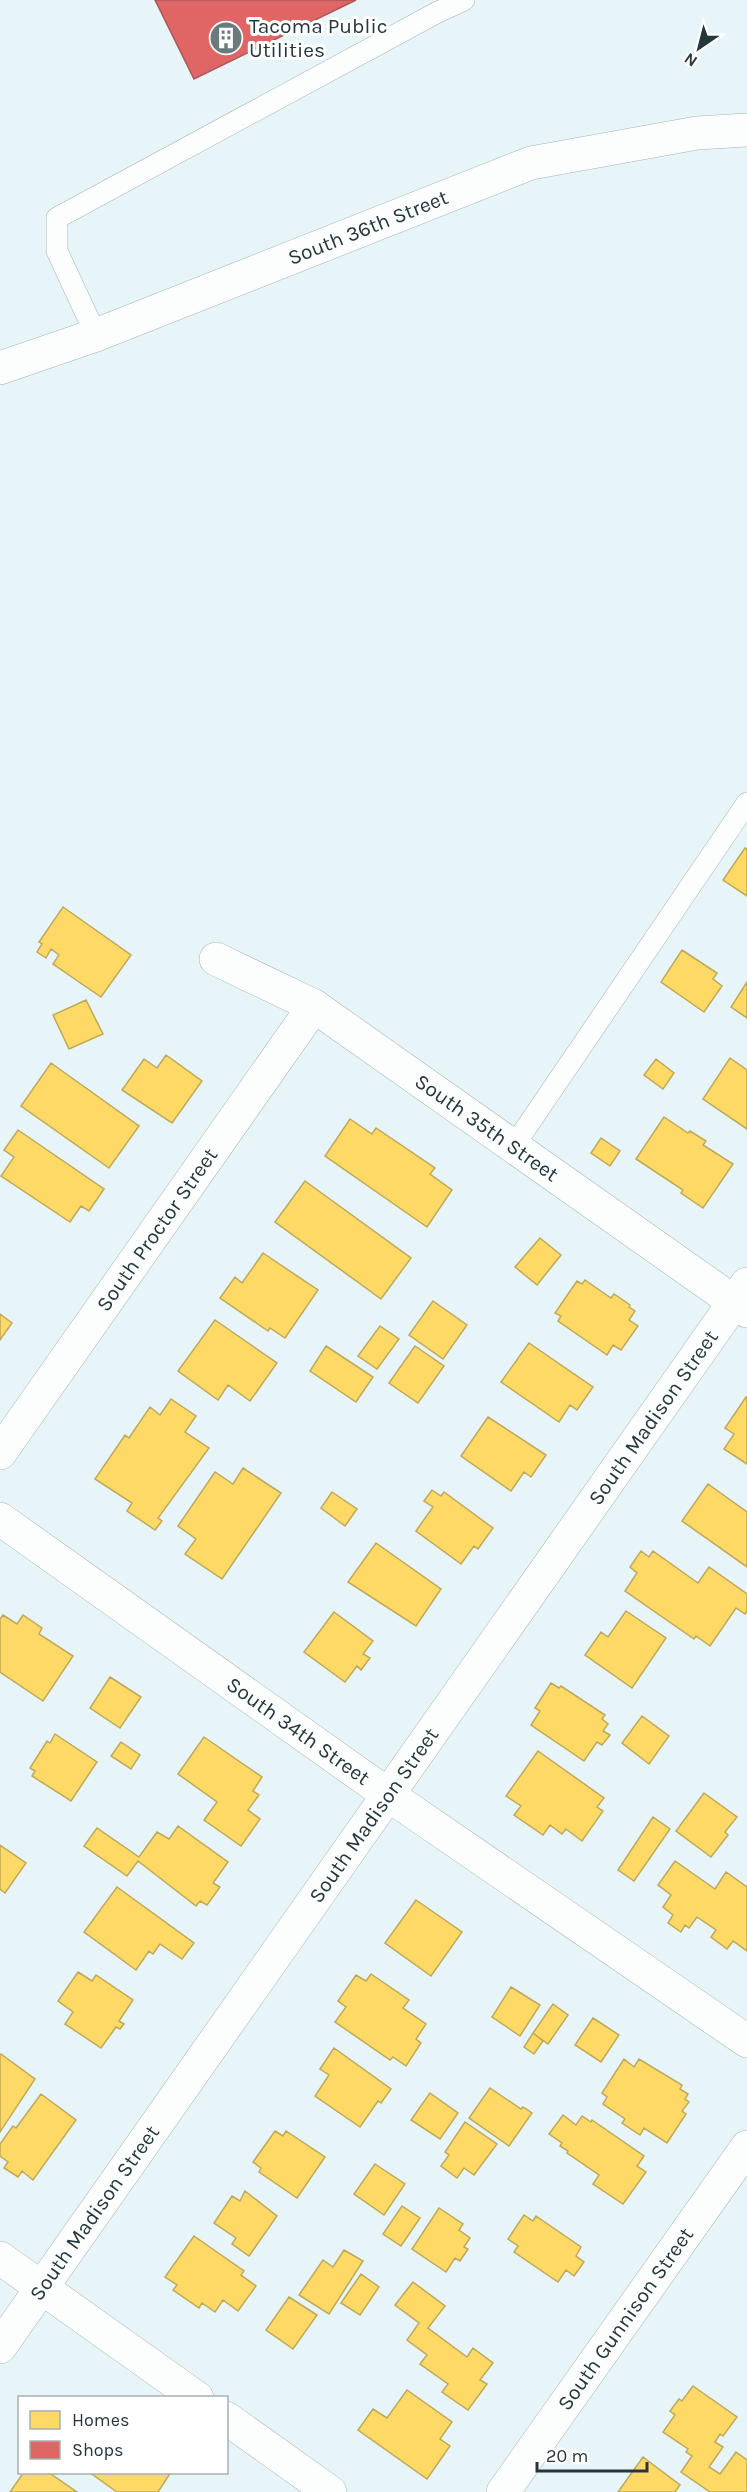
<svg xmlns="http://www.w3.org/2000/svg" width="747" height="2492" viewBox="0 0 747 2492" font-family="Karla,sans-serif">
  <rect width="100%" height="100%" fill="#e8f5f8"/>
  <path fill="#ffd966" stroke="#bea859" stroke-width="1.5" d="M745,848L747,849V896L723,880Z
    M63,907L131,955L101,997L53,964L59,955L51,949L46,958L37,952L42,944L39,942Z
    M682,950L717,973L713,979L722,986L704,1012L661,982Z
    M747,982V1018L731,1007Z
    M86,1000L103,1034L69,1049L53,1015Z
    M166,1055L202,1081L172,1123L122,1090L144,1059L157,1068Z
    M730,1058L747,1070V1129L703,1099Z
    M656,1059L674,1073L663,1089L644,1075Z
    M51,1063L139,1126L109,1168L21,1106Z
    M664,1117L688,1133L690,1131L706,1141L703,1145L733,1164L703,1208L681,1193L683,1190L636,1159Z
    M350,1119L372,1134L376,1128L435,1168L430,1174L452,1190L427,1227L325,1156Z
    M18,1130L104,1189L89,1211L81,1206L70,1222L1,1176L14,1157L4,1150Z
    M601,1138L620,1151L610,1166L591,1153Z
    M305,1181L411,1258L381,1299L275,1222Z
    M540,1238L561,1255L537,1285L515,1267Z
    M263,1253L318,1290L285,1338L270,1328L268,1331L220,1298L235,1277L242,1283Z
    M585,1280L611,1298L614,1294L630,1305L629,1307L635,1311L629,1320L638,1326L621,1350L613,1345L607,1355L558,1321L561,1316L555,1313L577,1281L582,1284Z
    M433,1301L467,1325L443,1359L409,1335Z
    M0,1314L12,1323L0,1340Z
    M215,1320L277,1363L250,1401L228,1385L218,1400L178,1371Z
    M380,1326L399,1339L377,1369L358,1356Z
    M529,1343L593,1387L577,1410L570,1405L559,1422L501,1382Z
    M326,1346L373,1377L356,1402L310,1371Z
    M415,1346L444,1366L418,1403L389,1383Z
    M746,1397H747V1464L724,1449L734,1434L725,1428Z
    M171,1399L196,1416L185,1432L209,1448L158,1518L162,1521L155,1530L127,1511L132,1503L95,1479L125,1435L129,1438L150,1407L160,1415Z
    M488,1417L546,1455L531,1477L524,1472L511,1491L461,1456Z
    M243,1468L281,1493L222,1579L185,1554L196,1539L178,1526L215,1472L233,1484Z
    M708,1484L747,1512V1567L682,1521Z
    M432,1490L441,1496L444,1492L493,1528L478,1549L474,1546L461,1564L416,1531L433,1507L424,1501Z
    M332,1492L357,1509L345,1526L321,1508Z
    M376,1543L441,1589L416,1626L348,1582Z
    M641,1551L649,1557L653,1551L698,1583L709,1567L747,1594V1611L745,1614L736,1608L710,1646L696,1636L694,1639L625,1591L637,1573L630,1567Z
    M626,1611L666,1638L632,1688L585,1655L601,1632L608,1637Z
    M334,1612L373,1641L363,1654L370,1658L361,1670L357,1666L345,1682L304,1652Z
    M3,1615L17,1624L23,1615L42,1628L39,1634L73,1656L43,1701L0,1672V1619Z
    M110,1677L141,1697L120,1728L90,1708Z
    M551,1683L559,1688L561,1686L605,1715L602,1719L608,1724L603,1731L610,1735L602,1745L597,1742L584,1761L531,1725L540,1711L535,1708Z
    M642,1716L669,1736L649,1764L622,1743Z
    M55,1734L97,1762L71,1801L32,1776L35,1771L30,1768L47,1741L50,1743Z
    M204,1737L262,1777L253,1791L259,1795L248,1810L260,1819L241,1846L204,1820L217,1802L178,1774Z
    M121,1742L140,1755L131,1769L111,1756Z
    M538,1751L604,1798L597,1807L603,1811L582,1841L566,1829L562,1834L550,1825L543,1835L514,1815L521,1806L506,1796Z
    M704,1793L737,1817L725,1832L728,1835L711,1857L676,1831Z
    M653,1817L670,1829L634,1881L618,1870Z
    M178,1826L228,1862L213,1883L220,1887L207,1905L200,1901L196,1906L138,1861L127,1876L84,1846L97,1828L139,1857L157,1832L169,1839Z
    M0,1845L26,1863L5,1893L0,1889Z
    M675,1861L715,1889L726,1872L747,1887V1951L733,1941L727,1949L711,1937L716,1930L697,1917L689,1928L685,1925L681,1932L668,1923L673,1915L663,1907L671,1895L658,1885Z
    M117,1887L194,1943L182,1959L160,1944L153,1954L149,1951L136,1970L84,1932Z
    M416,1900L462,1932L431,1976L385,1943Z
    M78,1972L92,1981L96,1975L133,2000L119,2021L124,2024L120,2029L116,2027L101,2048L65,2024L73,2012L58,2001Z
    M371,1974L409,2000L403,2008L426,2024L416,2039L421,2043L406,2066L393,2057L390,2060L335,2022L346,2007L338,2001L356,1975L366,1981Z
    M511,1987L540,2005L520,2036L492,2017Z
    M553,2004L568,2015L548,2044L533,2033Z
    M593,2018L619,2035L601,2062L575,2045Z
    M533,2033L543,2041L534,2054L524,2047Z
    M334,2048L391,2089L381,2103L378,2101L360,2127L315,2096L329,2075L320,2069Z
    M1,2054L35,2079L0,2132V2055Z
    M624,2059L634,2067L639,2059L682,2085L680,2089L688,2094L685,2099L689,2102L682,2111L686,2114L667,2143L644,2128L640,2135L622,2123L625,2119L603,2104L607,2097L602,2093Z
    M490,2088L521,2109L523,2107L532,2113L509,2146L469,2118Z
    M430,2093L458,2113L440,2139L411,2120Z
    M41,2094L76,2120L33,2180L22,2171L18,2177L4,2168L8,2162L0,2156V2144L13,2126L16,2128Z
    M563,2115L576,2125L582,2116L591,2122L592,2120L644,2156L637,2166L646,2172L623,2204L593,2184L599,2175L567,2153L568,2151L560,2146L562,2143L549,2134Z
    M465,2122L497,2144L474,2175L464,2168L457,2178L441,2166L449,2155L445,2152Z
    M275,2131L283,2136L286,2131L325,2157L297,2198L259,2172L261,2168L253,2162Z
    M375,2164L405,2184L384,2215L354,2194Z
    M245,2191L277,2216L249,2256L232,2244L236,2238L214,2223L232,2196L240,2201Z
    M402,2206L420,2218L401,2246L383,2234Z
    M439,2208L463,2224L459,2230L470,2238L464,2247L468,2249L460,2261L455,2258L446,2272L412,2249Z
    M524,2215L533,2221L536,2216L581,2247L576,2256L584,2262L574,2276L566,2270L558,2282L514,2252L518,2246L508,2239Z
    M194,2236L244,2271L241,2275L256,2286L238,2311L223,2300L215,2312L202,2303L199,2308L173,2290L177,2285L165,2277Z
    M344,2250L363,2261L329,2314L299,2295L323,2260L333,2267Z
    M361,2274L379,2287L360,2315L341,2303Z
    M413,2282L445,2306L428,2328L467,2357L473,2348L493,2363L480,2380L487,2384L468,2410L442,2392L448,2384L420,2364L427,2355L407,2340L419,2323L395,2305Z
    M289,2297L317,2315L293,2349L266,2330Z
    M693,2386L737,2417L723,2436L720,2434L715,2442L723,2447L709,2467L720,2474L736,2452L747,2460V2492H710L681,2472L692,2456L686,2452L688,2449L663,2432L675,2415L670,2411L679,2399L682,2401Z
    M407,2390L452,2422L440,2439L450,2446L427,2479L358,2430L373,2409L387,2418Z
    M643,2457L680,2485L675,2492H618Z
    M24,2472H48L77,2492H10Z
    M89,2472H171L158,2492H117Z"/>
  <path fill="#e06666" stroke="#a85859" stroke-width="1.5" d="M155,0H356L194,79Z"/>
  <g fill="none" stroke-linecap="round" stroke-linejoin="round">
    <g stroke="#a4b2b4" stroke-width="22">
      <path id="service" d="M96,335L57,251V218L436,13L464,0
        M513,1147L747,803"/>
    </g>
    <g stroke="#a4b2b4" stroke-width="34">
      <g id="minor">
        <path id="s1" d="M216,959L314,1006L747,1311"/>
        <path id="s2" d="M0,1453L314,1006"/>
        <path id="s3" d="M0,1519L387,1794L747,2041"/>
        <path d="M0,2258L197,2398"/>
        <path id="s4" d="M0,2347L747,1284"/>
        <path d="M226,2418L330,2492"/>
        <path id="s5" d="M503,2492L747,2147"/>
      </g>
    </g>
    <g stroke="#a4b2b4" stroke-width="34">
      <g id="tertiary">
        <path id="s6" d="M0,368L96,335L531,163L697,133L747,130"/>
      </g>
    </g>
    <use href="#service" stroke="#fcfefe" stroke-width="21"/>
    <use href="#minor" stroke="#fcfefe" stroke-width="33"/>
    <use href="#tertiary" stroke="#fcfefe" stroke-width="33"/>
  </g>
  <defs>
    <g id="building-disc" transform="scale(1.725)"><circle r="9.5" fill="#6a7a7d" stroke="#fff"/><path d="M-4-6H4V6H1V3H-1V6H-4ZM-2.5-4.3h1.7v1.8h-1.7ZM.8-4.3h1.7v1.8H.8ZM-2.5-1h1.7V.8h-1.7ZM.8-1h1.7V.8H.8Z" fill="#fff"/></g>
  </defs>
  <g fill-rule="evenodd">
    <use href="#building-disc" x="226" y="38"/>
  </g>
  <g text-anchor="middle" stroke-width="6" stroke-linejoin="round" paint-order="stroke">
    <g font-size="21" fill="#26373b" stroke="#fff" text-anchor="start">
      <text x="249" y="33">Tacoma Public<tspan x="249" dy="24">Utilities</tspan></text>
    </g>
    <g font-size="21" fill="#26373b" stroke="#fff">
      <text dy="7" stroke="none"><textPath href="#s6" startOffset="394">South 36th Street</textPath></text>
      <text dy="7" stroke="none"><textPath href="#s1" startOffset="320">South 35th Street</textPath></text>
      <text dy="7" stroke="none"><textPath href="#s2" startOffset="273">South Proctor Street</textPath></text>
      <text dy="7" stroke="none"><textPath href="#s4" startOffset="1136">South Madison Street</textPath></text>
      <text dy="7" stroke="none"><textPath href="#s3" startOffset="366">South 34th Street</textPath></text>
      <text dy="7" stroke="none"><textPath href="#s4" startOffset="650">South Madison Street</textPath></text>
      <text dy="7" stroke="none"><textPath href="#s4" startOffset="164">South Madison Street</textPath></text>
      <text dy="7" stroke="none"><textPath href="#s5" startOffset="212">South Gunnison Street</textPath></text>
    </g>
  </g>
  <rect x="18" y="2396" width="210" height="78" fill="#ffffff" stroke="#a8afb1" stroke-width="1.5"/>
  <rect x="30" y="2411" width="30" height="18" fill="#ffd966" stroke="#a8afb1" stroke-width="1.5"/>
  <text x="72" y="2426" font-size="18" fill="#26373b">Homes</text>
  <rect x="30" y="2441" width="30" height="18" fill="#e06666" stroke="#a8afb1" stroke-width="1.5"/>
  <text x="72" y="2456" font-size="18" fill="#26373b">Shops</text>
  <g transform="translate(699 48) rotate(215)" stroke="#ffffff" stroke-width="4.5" paint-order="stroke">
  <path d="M0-4.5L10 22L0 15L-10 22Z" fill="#26373b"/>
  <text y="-9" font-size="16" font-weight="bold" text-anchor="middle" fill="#26373b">N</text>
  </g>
  <path d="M537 2462v9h110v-9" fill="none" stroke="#26373b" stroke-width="3"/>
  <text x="546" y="2462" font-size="18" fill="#26373b" stroke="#ffffff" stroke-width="4.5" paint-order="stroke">20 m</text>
</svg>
